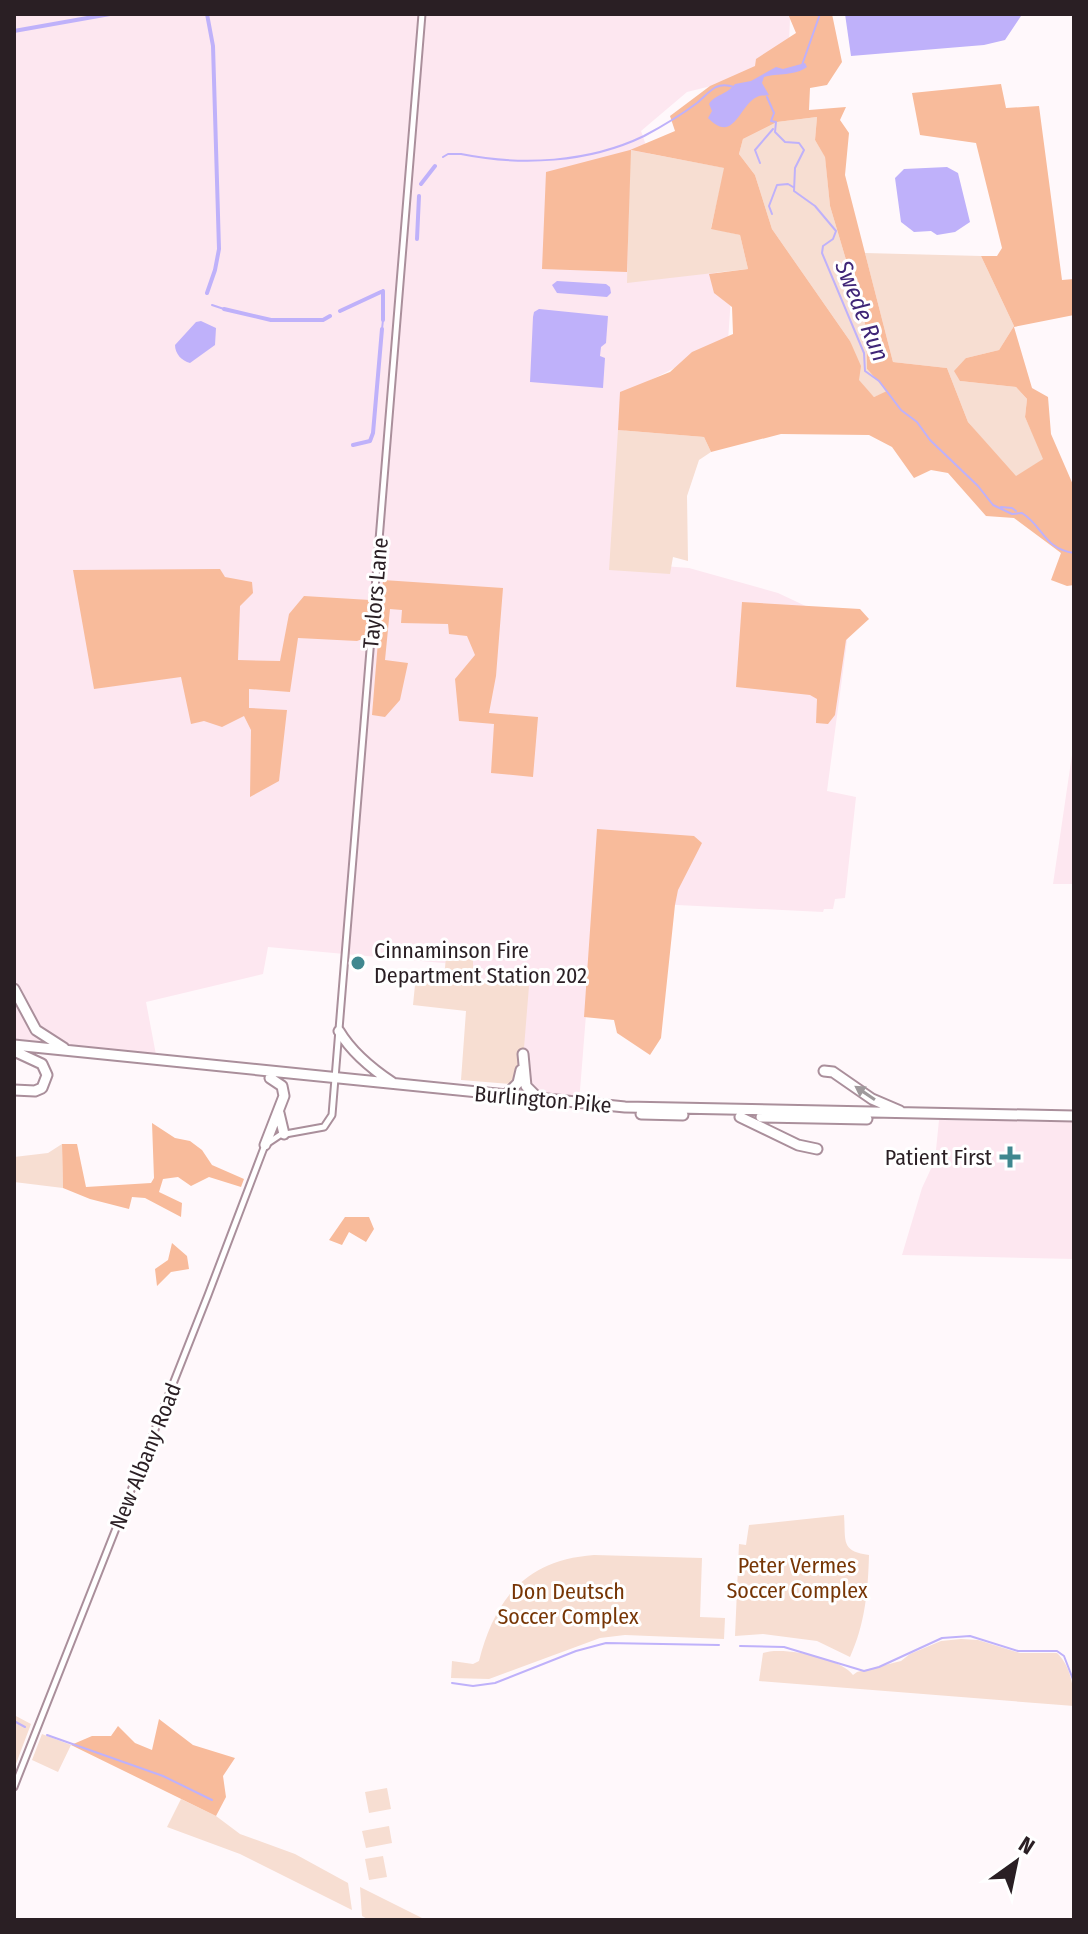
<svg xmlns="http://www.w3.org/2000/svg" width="1088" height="1934" viewBox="0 0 1088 1934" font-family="'Fira Sans Condensed',sans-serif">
  <rect width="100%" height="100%" fill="#fff8fb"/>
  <path fill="#fde7f0" d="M14,14H787L790,18L789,43L759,74L687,92L641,131L649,154L731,297L728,341L629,391L612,562L689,568L778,593L812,609L851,611L827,791L856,797L845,898L835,899L833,909H824L823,912L595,901L579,1103L536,1097L466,981L465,965L268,947L263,974L146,1002L157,1060L14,1045Z
    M1074,747V884H1053L1073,748Z
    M939,1120L1074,1122V1259L902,1255L922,1188L935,1160Z"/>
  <path fill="#f7ded2" d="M817,117L815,140L825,156L830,206L866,327L867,369L888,392L874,397L858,380L850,341L772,229L755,175L739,154L743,139L777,122Z
    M630,150L725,168L711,228L740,235L748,269L627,283Z
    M865,253L981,256L1014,326L999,350L966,358L960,381L1016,387L1027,399L1025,417L1044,459L1015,477L968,422L947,368L893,362Z
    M618,430L704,437L711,452L699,460L687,496L688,561L673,557L670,574L609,570Z
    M446,957L473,959V981L529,986L521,1085L461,1080L466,1011L413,1005L416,975L444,978Z
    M62,1144L63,1188L14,1182V1157L48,1153Z
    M844,1515C846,1541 840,1551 869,1555C868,1591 865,1624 850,1657L817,1641L763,1634L735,1636L739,1544L746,1545L749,1525Z
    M594,1555L702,1558L700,1617L725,1618L724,1639L625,1635L600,1638L489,1679L451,1678L452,1661L473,1664L479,1661C495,1598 526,1560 594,1555Z
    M961,1639L978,1640L1020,1653H1057C1071,1666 1074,1688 1074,1706L759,1681L763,1653C782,1646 841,1658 853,1675L857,1672L901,1661L910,1654L941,1641Z
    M14,1715L31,1724L14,1769Z
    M42,1734L71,1745L58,1772L32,1760Z
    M387,1788L391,1809L369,1813L365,1792Z
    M181,1799L216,1816L240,1834L295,1854L348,1883L352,1910L240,1854L167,1827Z
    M389,1826L392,1843L366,1848L362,1831Z
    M383,1856L387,1877L369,1880L365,1859Z
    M360,1887L426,1920H369L362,1916Z"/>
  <path fill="#f8bb9b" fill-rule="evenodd" d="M788,14H832L842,62L827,85L810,88L809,110L846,107L840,120L849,133L845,175L893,362L947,368L968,422L1016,476L1043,459L1025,417L1027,399L1016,387L960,381L954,371L966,358L999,350L1014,326L981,256H997L1002,248L976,143L920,135L912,93L1001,84L1006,108L1039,106L1062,280L1074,279V315L1014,327L1032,388L1048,397L1051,434L1074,487V585L1067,586L1051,580L1061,553L1014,518L986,516L948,473L931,470L914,478L892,447L869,435L781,434L711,452L704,437L618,430L620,392L670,372L692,352L733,334L732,307L714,293L709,274L748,269L740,235L711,229L724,168L631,150L627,272L542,269L546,172L630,150L675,131L670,116L710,86L755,66L756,59L796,33ZM817,117L815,140L825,157L830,206L866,327L867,369L887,391L874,397L859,380L861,366L850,341L772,229L755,175L739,154L743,139L777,122Z
    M220,569L225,577L252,582L253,593L240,606L238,660L280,661L289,614L304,596L370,600L368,637L357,641L298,638L290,692L249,689V708L287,710L279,781L250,797L251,730L244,716L222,727L204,721L191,724L181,677L94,689L73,570Z
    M383,580L503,588L496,676L489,713L538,717L533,777L491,773L494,724L459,721L455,679L475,655L467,636L449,634L448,624L401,623L402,610L390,609L385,660L408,663L400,700L385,717L372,715Z
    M742,602L860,609L869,619L846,640L835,715L828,724L816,723L817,699L810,695L736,687Z
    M597,829L694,836L702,843L678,890L675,905L661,1038L650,1055L617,1033L614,1020L584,1017Z
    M152,1123L175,1138L190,1141L202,1150L212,1165L244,1179L241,1187L209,1177L191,1186L178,1177L163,1179L159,1192L182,1203L181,1217L145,1198L132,1197L129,1209L90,1199L63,1188L62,1144H77L86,1187L151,1183L154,1178Z
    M345,1217H369L374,1229L366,1242L349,1232L342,1245L329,1240Z
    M172,1243L187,1256L189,1269L171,1272L157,1286L155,1269L168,1260Z
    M159,1719L193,1745L235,1758L223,1776L226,1797L216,1816L71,1745L92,1736H111L118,1726L135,1743L152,1750Z"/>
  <path fill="#bfb1fa" d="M845,14H1021V16L1005,40L984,45L851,56Z
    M805,63L807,67C795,76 778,73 764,77L762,83L769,95C765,96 760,95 757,97C739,105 734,145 708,118L712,111L709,104C715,94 727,95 735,84L751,81L776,67L783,69Z
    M947,167L958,173L970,222L955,232L937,235L931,231L914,232L901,222L895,178L904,169Z
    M557,281L606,284L610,287L611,293L607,297L557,293L552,285Z
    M539,309L608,316L606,343L601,347L600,356L605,358L603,388L530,382L533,317L534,312Z
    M201,321L216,328L215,345L190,363C182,361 175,354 175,345L196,322Z"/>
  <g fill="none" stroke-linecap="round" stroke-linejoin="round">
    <path stroke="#bfb1fa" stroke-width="2" d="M802,65L820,14
      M767,97L774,113L771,121L776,122L775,132L785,142L799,143L804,150L795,168L794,191L815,206L836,231L833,239L823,246L822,253L864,353L865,371L879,381L901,410L917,422L930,440L978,486L993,505L1012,514L1022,513C1044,527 1044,549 1074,553
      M443,157L448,154H461C521,166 588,163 644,136C661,127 681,115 697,103C703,98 709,91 716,87C723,84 728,85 734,87
      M760,163L755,150L773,129
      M772,214L769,206L777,185L788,184L793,187
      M212,305L224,309
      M382,329L383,320
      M1001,507L1012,508L1016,511
      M740,1646L784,1647L864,1671L879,1667L942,1638L970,1636L1018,1651H1057L1064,1656L1074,1682
      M452,1683L473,1686L495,1683L576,1651L606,1643L719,1645
      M14,1721L25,1727
      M47,1735L163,1776L212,1800"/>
    <path stroke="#bfb1fa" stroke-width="4" d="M207,14L213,46L219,249L215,270L207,293
      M14,31L110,14
      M421,184L435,166
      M417,239L419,196
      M224,309L271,320H323L330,316
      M340,311L383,291
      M383,320V291
      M353,445L370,441L373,433L382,329"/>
    <g stroke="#aa8f9b" stroke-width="9">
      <path id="minor" d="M14,1787L208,1295L265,1145L280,1135L324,1127L332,1115L422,14"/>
    </g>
    <g stroke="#aa8f9b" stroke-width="13">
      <path id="highway" d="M14,989L36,1030L64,1048
        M339,1031C352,1053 372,1069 393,1083
        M14,1045L625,1107L1074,1116
        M14,1051L42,1064L47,1075L42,1088L35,1091L14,1090
        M523,1054L526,1086L537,1097
        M824,1071L833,1072L872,1099L900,1111
        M506,1095L518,1083L521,1070
        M279,1113L284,1134
        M641,1114L683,1115
        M740,1117L798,1145L817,1149
        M761,1117L867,1119
        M265,1145L284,1096L282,1086L270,1078"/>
    </g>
    <use href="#minor" stroke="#fff" stroke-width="5"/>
    <use href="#highway" stroke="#fff" stroke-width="9"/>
  </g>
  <defs><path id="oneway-solid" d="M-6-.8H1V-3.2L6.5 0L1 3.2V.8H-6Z" transform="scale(2)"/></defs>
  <use fill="#9f9a9c" href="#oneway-solid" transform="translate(865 1093) rotate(-146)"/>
  <g fill="#40878f" stroke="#fff" stroke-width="3">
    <circle cx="358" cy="963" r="8"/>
    <path d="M1006 1145h8v8h8v8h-8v8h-8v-8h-8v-8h8z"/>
  </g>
  <g text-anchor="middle" stroke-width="6" stroke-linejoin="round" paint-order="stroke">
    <g font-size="22" fill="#2a1f24" stroke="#fff">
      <text transform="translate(375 593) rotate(-85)" y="8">Taylors Lane</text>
      <text transform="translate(543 1099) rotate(5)" y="8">Burlington Pike</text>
      <text transform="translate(145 1456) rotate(-68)" y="8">New Albany Road</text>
    </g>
    <g font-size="22" fill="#2a1f24" stroke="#fff" text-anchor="start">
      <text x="374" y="958">Cinnaminson Fire<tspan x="374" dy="25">Department Station 202</tspan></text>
      <text x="992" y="1165" text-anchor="end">Patient First</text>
    </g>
    <g font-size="22" fill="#773606" stroke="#fff">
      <text x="797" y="1573">Peter Vermes<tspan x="797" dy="25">Soccer Complex</tspan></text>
      <text x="568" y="1599">Don Deutsch<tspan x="568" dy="25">Soccer Complex</tspan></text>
    </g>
    <g font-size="24" font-style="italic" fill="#3f2577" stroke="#fff">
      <text transform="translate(862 311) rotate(68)" y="8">Swede Run</text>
    </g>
  </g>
  <rect width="1088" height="1934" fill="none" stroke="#2a1f24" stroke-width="32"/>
  <g transform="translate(1016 1862) rotate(33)" stroke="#ffffff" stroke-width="6" paint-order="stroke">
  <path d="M0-6L14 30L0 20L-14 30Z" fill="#2a1f24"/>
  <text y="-12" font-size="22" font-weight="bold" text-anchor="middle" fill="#2a1f24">N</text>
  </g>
</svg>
